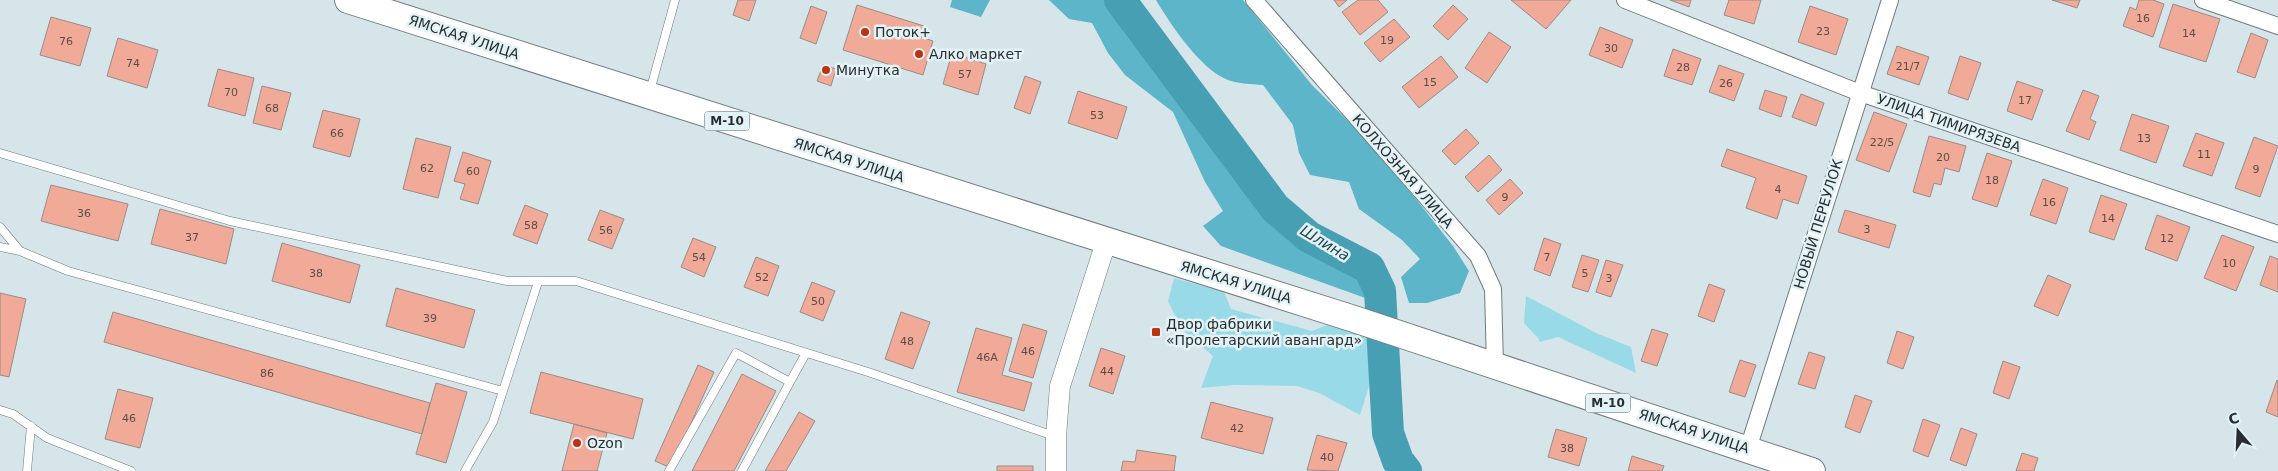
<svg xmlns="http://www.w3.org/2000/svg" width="2278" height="471" viewBox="0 0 2278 471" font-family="'DejaVu Sans',sans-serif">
  <rect width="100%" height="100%" fill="#d6e5e9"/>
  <path fill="#99dae9" d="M1174,278L1224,292L1231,309L1312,331L1332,323L1371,338L1375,367L1360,415L1319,393L1297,386L1234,385L1201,388L1213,356L1181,328L1168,301Z
    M1526,296L1596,333L1631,347L1636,373L1558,337L1540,342L1538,338L1524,323Z"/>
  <path fill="#5db5c9" d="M952,0H990L981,17L950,7Z
    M1049,0H1109L1143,50L1184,100L1259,203L1285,235L1364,272L1368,299L1221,246L1203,226L1223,211L1205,182L1173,112L1125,75L1108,53L1092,23L1069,19Z
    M1156,0H1243L1312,85L1364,137L1416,199L1453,246L1469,271L1460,293L1427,303H1409L1401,277L1420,259L1402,240L1359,209L1349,182L1310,175L1299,153L1293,125L1263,85C1252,84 1238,84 1228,80C1200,69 1171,25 1156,0Z"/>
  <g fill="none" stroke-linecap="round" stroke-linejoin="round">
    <path stroke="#469fb2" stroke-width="32" d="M1120,0L1275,208L1309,237L1369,268L1380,291L1388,433L1398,461L1406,471"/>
  </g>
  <path fill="#f1aa98" stroke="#998c89" d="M738,0H756L749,21L733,15Z
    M1334,0H1347L1339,7Z
    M1358,0H1378L1388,12L1360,35L1342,12Z
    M1511,0H1571L1546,29Z
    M1670,0H1691L1689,7Z
    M1729,0H1761L1754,24L1724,15Z
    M2052,0H2080L2077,8Z
    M2139,0H2153L2164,4L2153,37L2123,26L2130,7L2136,10Z
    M2173,4L2220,19L2206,62L2159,47Z
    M857,5L924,26L921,37L933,41L923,75L843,50Z
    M1453,5L1468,19L1448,40L1433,26Z
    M811,6L827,12L816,44L800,38Z
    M1810,6L1848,19L1836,55L1798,42Z
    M51,17L91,28L80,66L40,55Z
    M1394,19L1410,37L1380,62L1364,43Z
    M1600,27L1633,40L1622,68L1589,55Z
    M1489,32L1511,47L1487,83L1465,68Z
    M2251,33L2268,40L2255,78L2237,72Z
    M118,38L158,50L147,88L107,76Z
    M1897,46L1929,57L1919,85L1887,74Z
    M1673,49L1701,59L1692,85L1664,76Z
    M952,53L986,64L978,95L943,84Z
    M1441,56L1458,77L1419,108L1402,87Z
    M1960,56L1981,63L1968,100L1948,93Z
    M823,65L836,69L831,86L817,81Z
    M1719,65L1744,74L1734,101L1709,92Z
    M218,69L254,78L245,116L208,106Z
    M1025,76L1041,82L1030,114L1014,108Z
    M2017,81L2043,90L2032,120L2007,111Z
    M262,86L291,93L281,130L253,123Z
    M1765,90L1787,97L1781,117L1759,109Z
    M2083,90L2099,96L2090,119L2096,122L2089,140L2066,131Z
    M1078,91L1127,107L1117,139L1068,123Z
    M1801,94L1824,103L1816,126L1792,117Z
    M323,110L360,119L350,157L313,147Z
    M1874,112L1907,124L1889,172L1856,160Z
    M2132,114L2169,126L2156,163L2120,150Z
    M1466,129L1479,143L1455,165L1442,151Z
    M2196,133L2224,143L2212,176L2183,166Z
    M1929,136L1966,146L1959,172L1945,168L1941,185L1934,183L1930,197L1913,192Z
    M2254,137L2278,146L2260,197L2235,188Z
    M416,138L451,147L438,198L403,189Z
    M1727,149L1807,176L1798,204L1783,199L1777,219L1746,208L1756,178L1721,166Z
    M463,152L491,161L478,204L460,199L465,184L454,181Z
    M1987,153L2012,161L1997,207L1972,199Z
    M1489,155L1502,170L1478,192L1465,177Z
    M1510,179L1523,193L1499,215L1486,200Z
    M2043,179L2068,188L2056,224L2030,215Z
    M51,185L128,204L118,241L41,221Z
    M2101,195L2127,204L2114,240L2089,232Z
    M525,205L548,214L537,244L513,235Z
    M160,209L234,229L226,264L151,244Z
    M600,210L624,219L612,249L588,240Z
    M1845,210L1896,225L1889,248L1838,232Z
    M2157,215L2190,227L2177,261L2145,249Z
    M2222,235L2254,247L2236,291L2204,278Z
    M693,238L716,247L704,277L681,267Z
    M1544,238L1561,244L1550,276L1534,270Z
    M282,243L360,265L350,303L272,281Z
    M1582,255L1599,260L1588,292L1572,287Z
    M2270,256L2278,259V292L2260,285Z
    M756,257L779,266L768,296L744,287Z
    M1606,260L1623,265L1611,297L1596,292Z
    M2048,275L2071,285L2058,316L2034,306Z
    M812,282L835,291L823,321L800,312Z
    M1709,284L1725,290L1714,322L1698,316Z
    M396,288L475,310L464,348L386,326Z
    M0,293L26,299L9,377L0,375Z
    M113,312L430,403L422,434L104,342Z
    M901,312L930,322L913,369L885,359Z
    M1023,324L1047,331L1033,378L1009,371Z
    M976,328L1012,338L1002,375L1032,383L1024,411L957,392Z
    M1652,329L1668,334L1657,366L1641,361Z
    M1897,331L1914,337L1903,369L1887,363Z
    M1101,348L1125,356L1113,394L1089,386Z
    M1809,352L1825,357L1815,389L1798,384Z
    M1740,360L1756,365L1745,397L1729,392Z
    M2003,361L2020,367L2009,399L1993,393Z
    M698,365L714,372L671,468L655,461Z
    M541,372L643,399L633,439L530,413Z
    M742,374L776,391L734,471H692Z
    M2277,380L2278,381V417L2266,412Z
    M436,383L467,392L446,463L416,454Z
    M118,389L153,398L140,448L105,439Z
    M1855,395L1872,401L1860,433L1845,427Z
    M1211,402L1273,418L1263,454L1201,438Z
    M799,412L815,421L786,471H765Z
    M1923,419L1940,425L1928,457L1913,451Z
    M574,424L607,433L597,471H562Z
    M1961,428L1977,434L1966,466L1950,460Z
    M1556,429L1587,438L1579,466L1548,457Z
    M1317,435L1347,443L1338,471L1307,470Z
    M1137,450L1176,456L1174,471H1121L1123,461L1135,462Z
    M2022,453L2038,458L2034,471H2016Z
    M1632,456L1664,466L1662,471H1628Z
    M997,466H1033V471H997Z"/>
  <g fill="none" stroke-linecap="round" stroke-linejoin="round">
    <g stroke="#6f7c7f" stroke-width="9">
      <path id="service" d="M650,91L675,0
        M0,153L230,221L507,281H576L868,372L1054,436
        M0,227L20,251L68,271L503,391
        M0,247L20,251
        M790,382L806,353
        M0,410L13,414L47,438L131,471
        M27,471L31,426
        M465,471L493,422L538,282
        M669,471L736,353L790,382L742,471"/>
    </g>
    <g stroke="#6f7c7f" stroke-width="18">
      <path id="minor" d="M1254,0L1478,256L1493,289L1495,366
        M1625,0L1860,93L2278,234
        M2203,0L2278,26
        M1748,449L1890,0"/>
    </g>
    <g stroke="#6f7c7f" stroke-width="21">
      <path id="tertiary" d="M1056,471V436L1060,386L1106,242"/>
    </g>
    <g stroke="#6f7c7f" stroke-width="28">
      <path id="trunk" d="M348,0L1351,318L1812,471"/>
    </g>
    <use href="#service" stroke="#fff" stroke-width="8"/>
    <use href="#minor" stroke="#fff" stroke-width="16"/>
    <use href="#tertiary" stroke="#fff" stroke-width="20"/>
    <use href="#trunk" stroke="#fff" stroke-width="26"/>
  </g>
  <g fill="#bd3210" stroke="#e3f2f6" stroke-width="2">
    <circle cx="865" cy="32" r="5"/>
    <circle cx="919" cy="54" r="5"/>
    <circle cx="826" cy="70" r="5"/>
    <rect x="1151" y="327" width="10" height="10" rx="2.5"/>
    <circle cx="577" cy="443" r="5"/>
  </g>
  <g text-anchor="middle" stroke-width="5" stroke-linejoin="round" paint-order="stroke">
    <g font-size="11" fill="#5a4d49">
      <text x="2143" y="22">16</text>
      <text x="1823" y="35">23</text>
      <text x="2189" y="37">14</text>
      <text x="1387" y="44">19</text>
      <text x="66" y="45">76</text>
      <text x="1611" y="52">30</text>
      <text x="133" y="67">74</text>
      <text x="1908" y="70">21/7</text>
      <text x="1683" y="71">28</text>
      <text x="965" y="78">57</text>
      <text x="1430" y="86">15</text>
      <text x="1726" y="87">26</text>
      <text x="231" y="96">70</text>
      <text x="2025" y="104">17</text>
      <text x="272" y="112">68</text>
      <text x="1097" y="119">53</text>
      <text x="337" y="137">66</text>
      <text x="2144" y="142">13</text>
      <text x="1882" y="146">22/5</text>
      <text x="2204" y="158">11</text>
      <text x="1943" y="161">20</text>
      <text x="427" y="172">62</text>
      <text x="2256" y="173">9</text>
      <text x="473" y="175">60</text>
      <text x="1992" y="184">18</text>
      <text x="1778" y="193">4</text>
      <text x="1505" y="201">9</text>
      <text x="2049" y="206">16</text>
      <text x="84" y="217">36</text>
      <text x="2108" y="222">14</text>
      <text x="531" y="229">58</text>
      <text x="1867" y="233">3</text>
      <text x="606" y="234">56</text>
      <text x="192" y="241">37</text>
      <text x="2167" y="242">12</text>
      <text x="699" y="261">54</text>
      <text x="1547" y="261">7</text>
      <text x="2229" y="267">10</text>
      <text x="316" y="277">38</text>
      <text x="1585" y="277">5</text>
      <text x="762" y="281">52</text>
      <text x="1609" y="282">3</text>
      <text x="818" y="305">50</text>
      <text x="430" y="322">39</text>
      <text x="907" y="345">48</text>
      <text x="1028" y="355">46</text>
      <text x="987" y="361">46А</text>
      <text x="1107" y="375">44</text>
      <text x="267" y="377">86</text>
      <text x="129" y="422">46</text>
      <text x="1237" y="432">42</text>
      <text x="1567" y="452">38</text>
      <text x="1327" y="461">40</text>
    </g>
    <g fill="#e3f2f6" stroke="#60696b" stroke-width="1">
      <rect x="704.5" y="111.5" width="45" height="19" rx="4"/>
      <rect x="1585.5" y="393.5" width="45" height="19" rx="4"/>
    </g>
    <g font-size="12" font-weight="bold" fill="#282e2f">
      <text x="727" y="125">М-10</text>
      <text x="1608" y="407">М-10</text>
    </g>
    <g font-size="14" fill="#282e2f" stroke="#e3f2f6" text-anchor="start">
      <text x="875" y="37">Поток+</text>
      <text x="929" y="59">Алко маркет</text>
      <text x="836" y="75">Минутка</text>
      <text x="1166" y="329">Двор фабрики<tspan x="1166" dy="16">«Пролетарский авангард»</tspan></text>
      <text x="587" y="448">Ozon</text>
    </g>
    <g font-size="14" fill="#282e2f" stroke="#e3f2f6">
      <text transform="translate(464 37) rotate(18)" y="5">ЯМСКАЯ УЛИЦА</text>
      <text transform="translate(1949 123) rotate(19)" y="5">УЛИЦА ТИМИРЯЗЕВА</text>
      <text transform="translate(849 160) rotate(18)" y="5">ЯМСКАЯ УЛИЦА</text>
      <text transform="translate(1403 171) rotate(49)" y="5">КОЛХОЗНАЯ УЛИЦА</text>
      <text transform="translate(1818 224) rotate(-73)" y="5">НОВЫЙ ПЕРЕУЛОК</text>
      <text transform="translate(1236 282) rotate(17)" y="5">ЯМСКАЯ УЛИЦА</text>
      <text transform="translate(1694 431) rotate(18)" y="5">ЯМСКАЯ УЛИЦА</text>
    </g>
    <g font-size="15" font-style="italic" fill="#224a53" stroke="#e3f2f6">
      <text transform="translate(1325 243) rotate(31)" y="5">Шлина</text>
    </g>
  </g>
  <g transform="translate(2238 431) rotate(341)" stroke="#e3f2f6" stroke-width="4" paint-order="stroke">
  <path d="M0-4L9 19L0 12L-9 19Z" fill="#282e2f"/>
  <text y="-8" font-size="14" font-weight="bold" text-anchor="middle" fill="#282e2f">С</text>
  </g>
</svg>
